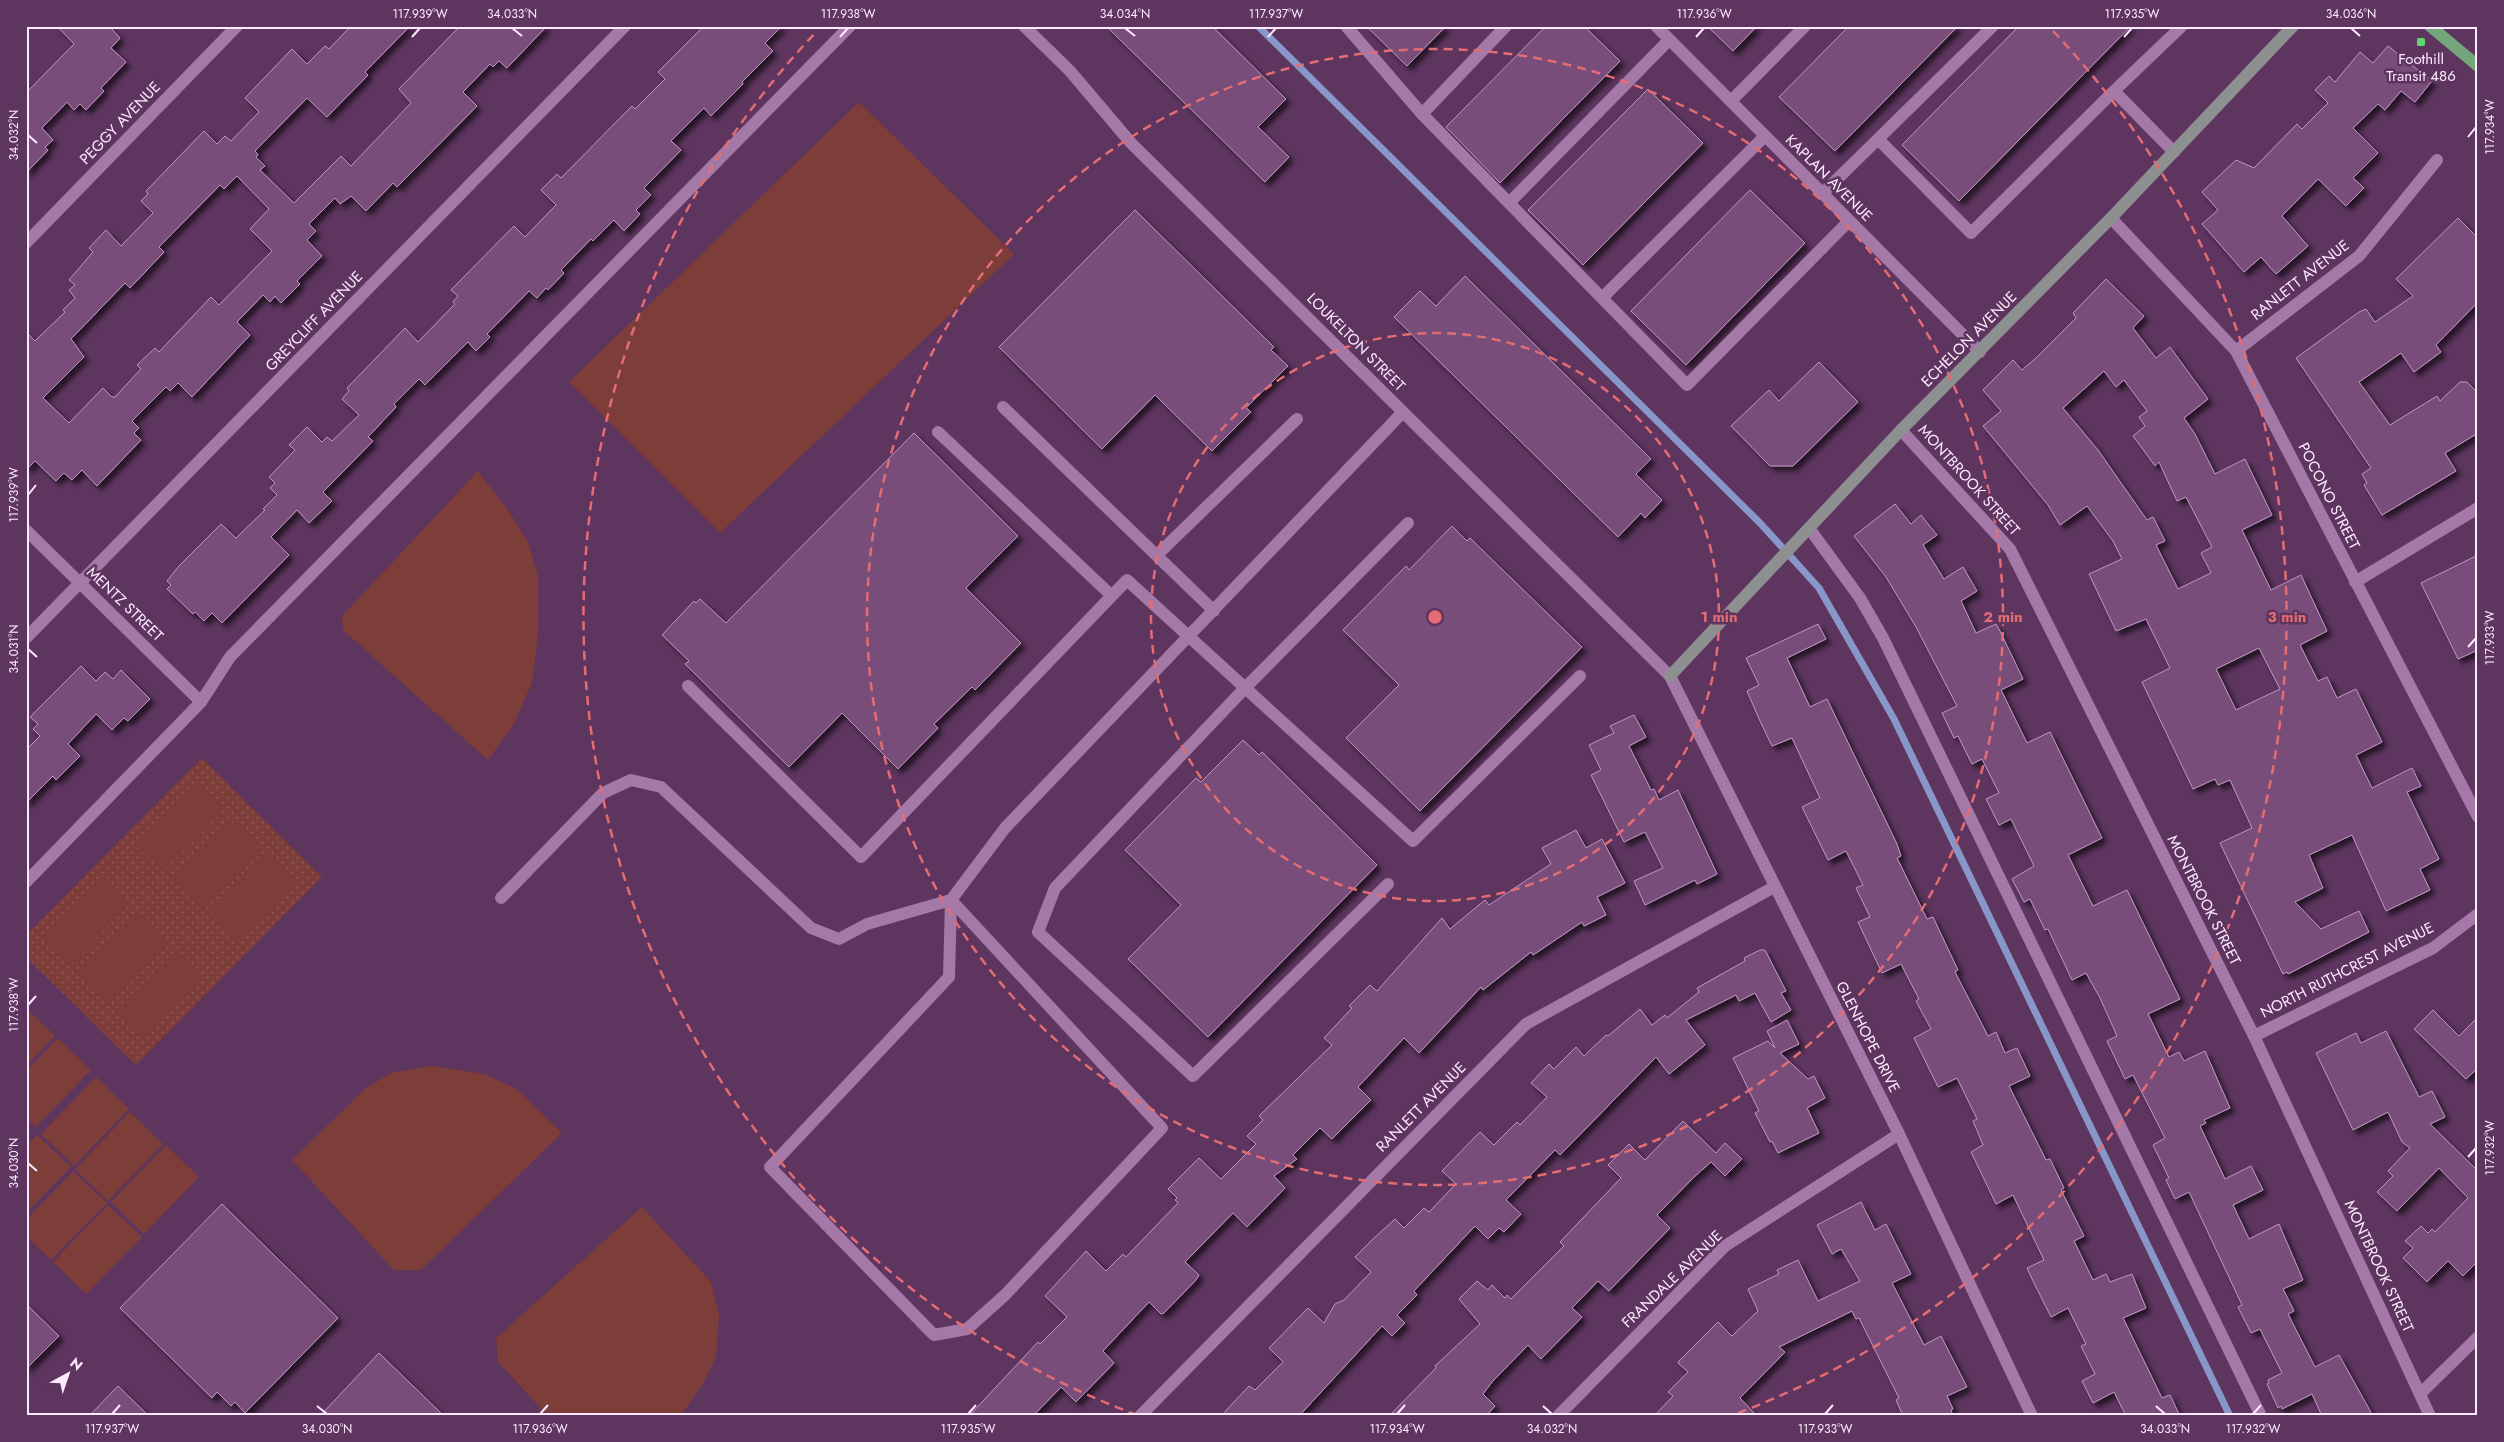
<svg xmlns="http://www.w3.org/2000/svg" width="2504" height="1442" viewBox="0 0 2504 1442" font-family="Jost,sans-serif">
  <defs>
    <pattern id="park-dots" width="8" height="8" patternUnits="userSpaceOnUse" patternTransform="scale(1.25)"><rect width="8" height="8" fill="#7d3d39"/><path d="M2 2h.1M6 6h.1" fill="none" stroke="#905957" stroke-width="1.8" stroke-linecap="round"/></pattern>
    <filter id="shadow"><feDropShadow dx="4.5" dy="4.5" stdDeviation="2.5" flood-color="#0009"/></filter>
  </defs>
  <rect width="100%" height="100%" fill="#5d355f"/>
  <path fill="url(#park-dots)" d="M202,758L322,877L136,1065L26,957V935Z"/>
  <path fill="#7d3d39" d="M859,102L1014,254L720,533L569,382Z
    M478,471L510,513L528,542L538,576V633L532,683L514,724L488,760L343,630L342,616Z
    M195,784L223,812L163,872L135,845Z
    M231,821L259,848L200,908L172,881Z
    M268,856L296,883L237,944L209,916Z
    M102,877L130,904L71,965L43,937Z
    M139,914L167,941L108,1002L80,974Z
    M176,950L203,977L144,1037L116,1010Z
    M26,1008L55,1036L26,1066Z
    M58,1038L91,1070L36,1127L26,1118V1071Z
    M432,1066L485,1074L517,1089L562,1133L421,1270H394L292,1160L366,1088L393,1072Z
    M96,1077L129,1109L74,1166L41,1134Z
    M130,1112L163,1144L108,1201L75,1169Z
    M37,1135L71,1167L26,1213V1146Z
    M166,1145L199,1177L144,1234L111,1202Z
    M73,1171L107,1203L51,1260L26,1236V1220Z
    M108,1205L142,1237L86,1294L53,1262Z
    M642,1207L711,1282L719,1315L716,1356L704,1382L681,1416H548L498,1362L496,1338Z"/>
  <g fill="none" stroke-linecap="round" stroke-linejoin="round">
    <path stroke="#8896c9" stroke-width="7" d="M1258,26L1760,523L1819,588L1894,719L2230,1416"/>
  </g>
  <path fill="#784e7a" stroke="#c194c3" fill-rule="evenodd" filter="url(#shadow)" d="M57,26H109L120,38L111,48L126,62L101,88L104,91L86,110L80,104L74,110L67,102L42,128L53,140L45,147L48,150L26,173V93L74,44Z
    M351,26H410L365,72L368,75L327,117L307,98L255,151L258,155L256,157L265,166L260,170L294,203L341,156L351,166L411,103L399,89L460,26H547L507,68L499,61L493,67L490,64L463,92L477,106L397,187L393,183L366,211L351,196L340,204L335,198L309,224L316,231L307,240L322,256L297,281L300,284L281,303L275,296L270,302L263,295L237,322L250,335L192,397L178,383L170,391L166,387L132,421L139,428L134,433L141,440L97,486L82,470L72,480L64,473L56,481L35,461L26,470V332L35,341L65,312L63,310L75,298L69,290L75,285L69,280L93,252L89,248L106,230L121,246L153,213L141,201L148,194L146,191L204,131L217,144L225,136L231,141L259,112L245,98L292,49L307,64L325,46L329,49ZM237,176L269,209L250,229L272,251L219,305L211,297L159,352L155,348L137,365L141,369L115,397H112L103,388L69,423L43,398L84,357L71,339L125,283L130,288L164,252L159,247L220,185L224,189Z
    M704,26H782L765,43L773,51L742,82L743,84L711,116L704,108L671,141L681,150L644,188L651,195L636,210L640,214L624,231L614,220L593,241L591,239L561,270L564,273L548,290L546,288L537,298L529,291L487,334L490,337L476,351L468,342L425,385L419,379L394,404L396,407L368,437L373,441L323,492L332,501L309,523L297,510L271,537L289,555L222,623L212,613L204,621L195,612L193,614L167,589L171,585L167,581L179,566L221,524L236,538L265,510L263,509L277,495L270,488L275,483L269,477L295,450L289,445L307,427L322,442L327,437L332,441L359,415L342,399L349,391L347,388L405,328L418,342L455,304L453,302L458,296L451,290L514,226L525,237L556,205L541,190L557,174L561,178L632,106L635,109L665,79L658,72Z
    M1106,26H1212L1286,99L1258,127L1289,157L1265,182Z
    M1366,26H1446L1407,66Z
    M1546,26H1584L1620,61L1500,183L1446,127Z
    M1707,26H1757L1733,51Z
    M1849,26H1958L1835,151L1779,97Z
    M2019,26H2131L1959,201L1902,145Z
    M2388,46L2432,81L2415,102L2401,91L2385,110L2378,104L2353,128L2378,153L2353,178L2364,188L2346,206L2318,179L2282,216L2308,246L2276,274L2261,257L2244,272L2202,224L2218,210L2202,192L2236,160L2254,168L2297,124L2302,129L2328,103L2315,90L2329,76L2335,82L2360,52L2373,63Z
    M1648,89L1703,143L1583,265L1528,210Z
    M1750,190L1805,243L1686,365L1631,311Z
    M1135,210L1274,347L1271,350L1288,366L1246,408L1251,412L1212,451L1155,395L1102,449L999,347Z
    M2458,218L2478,238V302L2436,345L2441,352L2414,372L2401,353L2359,382L2390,425L2437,396L2440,401L2460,382H2467L2478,393V433L2445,453L2456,471L2382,515L2364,485L2367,483L2362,474L2371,468L2296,358L2359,312L2366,309L2375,322L2413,296L2396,279Z
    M1465,276L1651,459L1636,474L1662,500L1645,518L1641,513L1618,537L1394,317L1420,291L1436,306Z
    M2106,279L2144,316L2133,328L2156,358L2170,347L2208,399L2184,418L2195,434L2215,474L2245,459L2272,515L2242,530L2271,590L2301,575L2327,631L2300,645L2318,681L2327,677L2337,698L2356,689L2382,742L2356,755L2372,788L2412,768L2421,786L2407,792L2439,859L2420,869L2430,890L2386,911L2352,835L2309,855L2323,888L2295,902L2321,929L2359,911L2369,932L2288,974L2287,972L2283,974L2220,843L2252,828L2230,780L2218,785L2215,779L2193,789L2142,682L2170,668L2146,619L2116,631L2089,574L2122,559L2113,541L2087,506L2060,525L2048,505L1983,426L2001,411L1983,390L2013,360L2022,370L2036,358L2076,318L2073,313ZM2104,371L2116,387L2124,380L2147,411L2139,417L2145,426L2133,436L2155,466L2159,462L2177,501L2186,497L2212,547L2201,553L2211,573L2178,589L2156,545L2165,541L2153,517L2147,520L2098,450L2063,408ZM2259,648L2280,689L2236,710L2216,669Z
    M1819,362L1858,402L1793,466H1770L1731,426L1769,390L1779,401Z
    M914,433L1018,536L966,588L1021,643L975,690L972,687L934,724L938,728L898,769L842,713L789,767L685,664L689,661L662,635L694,601L696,603L700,599L726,623Z
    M1895,504L1911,524L1921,515L1937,535L1923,545L1944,579L1963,567L1977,591L1961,601L1976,633L1996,624L1999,629L2023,679L2001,690L2027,743L2050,732L2102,838L2068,855L2093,906L2127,890L2180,999L2148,1014L2169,1057L2179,1052L2184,1061L2205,1051L2230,1108L2204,1120L2206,1123L2200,1126L2225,1179L2251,1166L2263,1190L2233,1205L2249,1239L2279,1224L2303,1280L2283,1289L2294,1311L2288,1314L2315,1367L2339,1355L2373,1416H2322L2312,1394L2282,1409L2281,1406L2278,1408L2267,1384L2269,1383L2268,1380L2282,1373L2260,1329L2251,1333L2238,1307L2242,1305L2189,1192L2175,1199L2166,1180L2169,1178L2153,1145L2165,1138L2133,1075L2125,1079L2107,1041L2117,1036L2100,998L2086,973L2072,980L2048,929L2045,930L2030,899L2024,902L2012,879L2034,866L2011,819L1999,825L1986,799L1999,793L1982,759L1972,764L1958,736L1954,738L1942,713L1957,706L1916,627L1886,577L1854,536Z
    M1452,526L1467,541L1470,538L1582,647L1420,811L1346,738L1399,685L1343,630L1406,566L1409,570Z
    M2478,555V650L2458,659L2421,583Z
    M1818,624L1826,639L1787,658L1810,707L1827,699L1897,844L1901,856L1897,858L1927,919L1933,917L1958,970L1955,972L1988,1036L1996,1032L2005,1053L2017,1048L2030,1076L2009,1086L2046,1160L2050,1159L2064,1188L2061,1190L2084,1236L2074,1241L2093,1280L2106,1274L2110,1282L2132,1274L2146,1308L2123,1318L2162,1398L2170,1395L2180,1416H2126L2114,1392L2093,1403L2082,1381L2095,1374L2081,1346L2086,1344L2068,1308L2051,1317L2035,1285L2027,1268L2044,1260L2013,1195L1996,1204L1971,1152L1983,1145L1973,1121L1977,1119L1957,1078L1938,1087L1914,1038L1931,1029L1916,1001L1919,999L1901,964L1882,973L1858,922L1870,917L1856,888L1863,885L1846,851L1828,860L1802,807L1820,798L1792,738L1772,746L1760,721L1747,691L1759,685L1746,658Z
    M81,666L96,681L105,672L113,679L121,670L150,699L128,721L124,718L112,730L96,714L68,744L80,756L56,780L53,776L26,803V750L40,736L33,729L38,724L30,717Z
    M1634,715L1646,737L1629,746L1651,790L1654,789L1659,800L1678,790L1717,874L1697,884L1695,880L1645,905L1634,881L1663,868L1645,832L1624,842L1591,775L1601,770L1589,745L1614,733L1610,726Z
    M1243,740L1259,755L1262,752L1377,865L1208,1037L1128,959L1181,905L1125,850L1196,778L1201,782Z
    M1576,830L1586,848L1602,839L1625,883L1597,897L1606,915L1584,926L1582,922L1533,955L1531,952L1483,990L1481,987L1419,1053L1404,1038L1358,1087L1371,1100L1332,1139L1320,1128L1293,1155L1297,1159L1274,1176L1285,1188L1247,1227L1233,1213L1185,1262L1199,1275L1196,1280L1164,1313L1161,1314L1149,1302L1103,1351L1114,1363L1076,1402L1061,1387L1033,1416H969L1038,1342L1040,1344L1067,1317L1045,1296L1086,1251L1106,1271L1123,1254L1126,1257L1178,1203L1175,1200L1177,1198L1168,1189L1199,1158L1221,1179L1256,1144L1247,1136L1263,1120L1259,1116L1332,1045L1324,1038L1352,1008L1349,1006L1370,985L1377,991L1442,918L1450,929L1485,900L1489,905L1551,864L1542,848Z
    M1760,950H1765L1786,991L1781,993L1791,1010L1771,1022L1755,993L1739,1001L1736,995L1686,1020L1705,1045L1669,1074L1656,1057L1560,1155L1555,1150L1506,1200L1521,1214L1504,1232L1499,1228L1488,1239L1475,1226L1414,1291L1417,1295L1397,1315L1405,1323L1392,1336L1382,1326L1299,1416H1221L1249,1386L1255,1390L1283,1362L1269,1348L1308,1308L1324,1323L1335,1304L1344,1300L1371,1272L1355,1257L1373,1239L1395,1219L1404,1228L1424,1208L1429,1212L1456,1184L1442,1171L1477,1135L1480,1132L1494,1145L1517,1122L1520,1125L1547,1097L1531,1083L1549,1064L1554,1069L1576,1047L1584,1056L1606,1035L1608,1036L1640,1009L1652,1025L1665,1015L1667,1018L1699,992L1697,988L1745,961L1744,958Z
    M2433,1010L2459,1036L2478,1017V1068L2466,1079L2414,1029Z
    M1787,1020L1799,1044L1780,1053L1808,1079L1814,1076L1825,1098L1807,1108L1819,1133L1778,1153L1772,1141L1770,1142L1755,1113L1759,1111L1733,1058L1768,1041L1775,1048L1767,1031Z
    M2386,1031L2419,1097L2432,1091L2445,1117L2430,1124L2478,1171V1261L2463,1276L2448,1261L2427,1282L2403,1258L2413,1248L2405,1241L2421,1226L2428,1233L2432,1229L2435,1232L2468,1198L2439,1168L2397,1211L2377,1192L2393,1176L2388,1171L2410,1148L2402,1142L2388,1112L2353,1130L2316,1053L2356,1033L2361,1043Z
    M1683,1121L1716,1153L1725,1143L1742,1159L1725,1176L1711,1162L1694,1177L1657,1215L1670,1228L1609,1291L1598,1281L1572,1308L1582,1317L1541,1359L1528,1345L1492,1382L1483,1394L1495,1406L1486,1416H1389L1436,1368L1435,1366L1480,1324L1459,1299L1477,1281L1488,1290L1492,1285L1505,1298L1507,1295L1511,1299L1564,1246L1560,1242L1621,1178L1608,1165L1629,1144L1645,1160Z
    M1861,1202L1875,1230L1886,1224L1911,1274L1892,1283L1924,1345L1941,1336L1967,1387L1947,1396L1953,1409L1951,1410L1953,1416H1903L1896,1400L1899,1398L1859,1318L1856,1319L1852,1311L1779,1347L1785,1352L1740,1398L1757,1416H1654L1673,1396L1668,1392L1688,1372L1678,1363L1679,1361L1718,1322L1732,1336L1758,1311L1748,1289L1779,1274L1777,1270L1798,1260L1818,1301L1860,1281L1841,1249L1832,1254L1817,1225Z
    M222,1204L338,1318L245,1413L235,1402L231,1406L217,1392L212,1398L120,1308Z
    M26,1304L59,1336L26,1369Z
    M379,1353L444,1416H320Z
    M118,1386L149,1416H89Z"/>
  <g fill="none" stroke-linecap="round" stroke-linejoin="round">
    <path stroke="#a579a7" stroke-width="12" d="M1346,26L1422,114L1506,26
      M1731,101L1805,26
      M1422,114L1687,385L1849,221
      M1878,139L1993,26
      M2174,152L2114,91L2182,26
      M1822,194L1878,139L1971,233L2114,91
      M1509,203L1669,40
      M1602,298L1765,136
      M1003,407L1214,611
      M938,432L1112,596
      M1809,528L1860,598L1883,638L2261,1416
      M1157,555L1297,419
      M688,686L861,857L1127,580L1413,841L1580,676
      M26,882L201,702L230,657L850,26
      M1388,884L1193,1076L1038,932L1055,888L1245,688L1408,523
      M501,898L603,793L631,780L661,787L811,928L839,939L867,924L951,900
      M951,900L1162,1128L1005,1295L967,1329L934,1335L770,1167L949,977L951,900L1005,828L1403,412"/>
    <path stroke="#a579a7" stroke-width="12" d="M1024,26L1070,71L1131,143L1670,676L1899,1134L2032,1416
      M1656,26L1980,352
      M2111,218L2236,351L2478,817
      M26,243L237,26
      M2236,351L2359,256L2437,160
      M1901,430L2010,549L2254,1036L2430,1416
      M26,530L201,702
      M2355,582L2478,508
      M26,638L625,26
      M2254,1036L2433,948L2478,914
      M2420,1394L2478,1337
      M1140,1416L1526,1024L1774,887
      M1558,1416L1725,1246L1899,1134"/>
    <path stroke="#8d8f91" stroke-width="12" d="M1670,676L1901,430L2111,218L2293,26"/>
    <path stroke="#75a57b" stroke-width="12" d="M2430,26L2478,66"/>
  </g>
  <path fill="none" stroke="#feeafe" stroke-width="2" d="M512,28L522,36M1125,28L1135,36M2351,28L2360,36M412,37L420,28M840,37L848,28M1268,37L1276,28M1696,37L1704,28M2124,37L2132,28M28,135L37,143M2468,137L2476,127M28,495L36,485M2468,647L2476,638M28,649L37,657M28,1005L36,996M2468,1157L2476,1148M28,1163L37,1171M317,1406L327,1414M1543,1406L1552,1414M2156,1406L2165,1414M112,1414L120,1405M540,1414L548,1405M968,1414L976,1405M1397,1414L1405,1405M1825,1414L1833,1405M2253,1414L2261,1405"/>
  <g fill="none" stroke="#e46c73" stroke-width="2.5" stroke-dasharray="9 6">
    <circle cx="1435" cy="617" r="284"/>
    <circle cx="1435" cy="617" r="568"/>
    <path d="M1137 1415A852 852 0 0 1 817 31M2053 31A852 852 0 0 1 1733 1415"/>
  </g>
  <rect fill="#60d56a" stroke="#5d355f" stroke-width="2" x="2416" y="37" width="10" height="10" rx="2.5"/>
  <g text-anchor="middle" stroke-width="5" stroke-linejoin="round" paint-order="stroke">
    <g font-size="15" fill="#feeafe" stroke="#5d355f">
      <text x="2421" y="64">Foothill<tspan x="2421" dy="17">Transit 486</tspan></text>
    </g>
    <g font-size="15" fill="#feeafe" stroke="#5d355f">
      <text transform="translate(120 123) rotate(-46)" y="5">PEGGY AVENUE</text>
      <text transform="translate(1829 178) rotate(45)" y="5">KAPLAN AVENUE</text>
      <text transform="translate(2300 280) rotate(-38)" y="5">RANLETT AVENUE</text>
      <text transform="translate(314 321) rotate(-46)" y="5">GREYCLIFF AVENUE</text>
      <text transform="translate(1969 339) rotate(-45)" y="5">ECHELON AVENUE</text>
      <text transform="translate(1356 342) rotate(45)" y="5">LOUKELTON STREET</text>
      <text transform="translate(1969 480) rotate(48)" y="5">MONTBROOK STREET</text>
      <text transform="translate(2329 496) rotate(63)" y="5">POCONO STREET</text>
      <text transform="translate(125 604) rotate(44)" y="5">MENTZ STREET</text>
      <text transform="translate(2204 900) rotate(63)" y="5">MONTBROOK STREET</text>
      <text transform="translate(2347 970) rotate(-27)" y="5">NORTH RUTHCREST AVENUE</text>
      <text transform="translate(1868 1037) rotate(63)" y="5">GLENHOPE DRIVE</text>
      <text transform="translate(1421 1107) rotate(-45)" y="5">RANLETT AVENUE</text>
      <text transform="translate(2379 1266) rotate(65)" y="5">MONTBROOK STREET</text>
      <text transform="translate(1672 1279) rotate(-44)" y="5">FRANDALE AVENUE</text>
    </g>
  </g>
  <circle cx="1435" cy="617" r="8" fill="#e46c73" stroke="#5d355f" stroke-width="2.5"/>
  <g font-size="15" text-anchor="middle" font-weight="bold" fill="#e46c73" stroke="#5d355f" stroke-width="5" stroke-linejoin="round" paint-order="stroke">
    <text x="1719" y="622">1 min</text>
    <text x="2003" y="622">2 min</text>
    <text x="2287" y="622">3 min</text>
  </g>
  <rect width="2504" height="1442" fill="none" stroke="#5d355f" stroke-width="55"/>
  <g transform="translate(68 1374) rotate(40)" stroke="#5d355f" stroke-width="4" paint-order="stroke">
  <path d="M0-4L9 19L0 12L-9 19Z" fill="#feeafe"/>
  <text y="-8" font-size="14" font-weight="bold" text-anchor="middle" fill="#feeafe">N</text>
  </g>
  <rect x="28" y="28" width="2448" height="1386" fill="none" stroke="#feeafe" stroke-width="2"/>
  <g font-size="12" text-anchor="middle" fill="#feeafe">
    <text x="420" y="18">117.939°W</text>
    <text x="512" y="18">34.033°N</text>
    <text x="848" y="18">117.938°W</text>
    <text x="1125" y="18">34.034°N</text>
    <text x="1276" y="18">117.937°W</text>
    <text x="1704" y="18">117.936°W</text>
    <text x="2132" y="18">117.935°W</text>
    <text x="2351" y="18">34.036°N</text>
    <text transform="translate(2490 127) rotate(-90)" y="4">117.934°W</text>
    <text transform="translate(14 135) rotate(-90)" y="4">34.032°N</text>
    <text transform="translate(14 495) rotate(-90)" y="4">117.939°W</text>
    <text transform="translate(2490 638) rotate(-90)" y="4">117.933°W</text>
    <text transform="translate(14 649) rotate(-90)" y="4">34.031°N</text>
    <text transform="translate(14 1005) rotate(-90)" y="4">117.938°W</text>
    <text transform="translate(2490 1148) rotate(-90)" y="4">117.932°W</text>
    <text transform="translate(14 1163) rotate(-90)" y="4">34.030°N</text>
    <text x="112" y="1433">117.937°W</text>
    <text x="327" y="1433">34.030°N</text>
    <text x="540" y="1433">117.936°W</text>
    <text x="968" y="1433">117.935°W</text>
    <text x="1397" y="1433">117.934°W</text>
    <text x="1552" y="1433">34.032°N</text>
    <text x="1825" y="1433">117.933°W</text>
    <text x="2165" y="1433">34.033°N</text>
    <text x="2253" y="1433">117.932°W</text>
  </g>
</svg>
